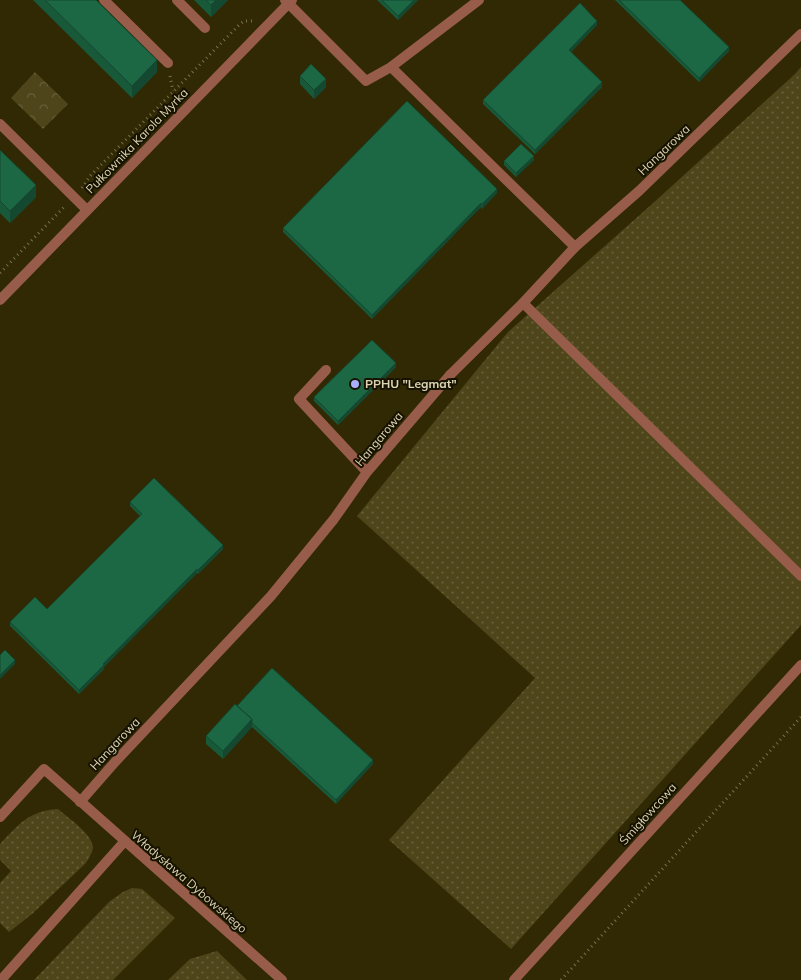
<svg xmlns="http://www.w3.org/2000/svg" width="801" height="980" viewBox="0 0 801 980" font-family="Mulish,sans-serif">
  <defs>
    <pattern id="grass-dots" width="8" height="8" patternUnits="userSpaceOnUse" patternTransform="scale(1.25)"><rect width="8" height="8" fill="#4e461a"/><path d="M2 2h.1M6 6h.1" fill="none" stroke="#676039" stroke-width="1.8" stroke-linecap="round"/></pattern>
    <pattern id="park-crowns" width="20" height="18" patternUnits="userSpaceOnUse" patternTransform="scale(1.25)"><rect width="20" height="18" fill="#4e461a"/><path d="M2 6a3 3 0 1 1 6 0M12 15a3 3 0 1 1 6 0" fill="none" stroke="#676039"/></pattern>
  </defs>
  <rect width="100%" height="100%" fill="#302903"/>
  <path fill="url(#grass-dots)" d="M801,67V625L511,949L389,840L535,678L357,516L508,332L651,205L795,74Z
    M58,809C68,818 93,834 93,848C92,853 89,858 86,863L32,914L9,932L0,923V883L11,871L0,860V844C19,824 29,811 58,809Z
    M132,888L142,889L175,918L113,980H34L109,902L123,892Z
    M217,951L247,980H168L190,959Z"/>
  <path fill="url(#park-crowns)" d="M35,72L68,104L43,129L11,98Z"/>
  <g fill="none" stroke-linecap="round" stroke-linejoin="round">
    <path stroke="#78724e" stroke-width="3" stroke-dasharray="1 4" stroke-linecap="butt" d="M170,76L173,91
      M82,188L90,176L239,25L244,21H252
      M0,273L66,205
      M561,980L801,717"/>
    <path stroke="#975d4a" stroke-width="10" d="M104,0L168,63
      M177,0L205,28
      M285,0L366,81L391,67L479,0
      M391,67L575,247
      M0,124L87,210
      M523,303L801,576
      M326,370L299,399L367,472
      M80,802L115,762L271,596L334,519L367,472L450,375
      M1,980L124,842"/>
    <path stroke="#975d4a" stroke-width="10" d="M0,300L292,0
      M450,375L523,303L575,247L639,191L801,34
      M0,817L44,769L282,980
      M514,980L801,665"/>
  </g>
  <path fill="#18593a" d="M33,0H96L157,72L132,98Z
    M194,0H228L211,17Z
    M377,0H418L398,20Z
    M615,0H680L729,51L699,82Z
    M597,25L571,52L602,87L535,154L483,104V100Z
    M300,76L326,87L314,99L300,84Z
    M0,150L36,197L10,223L0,213Z
    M534,160L516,177L504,165V161Z
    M497,193L482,209L481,207L372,319L283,232V228Z
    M396,367L338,425L314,401V397Z
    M130,502L223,549L198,574L197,573L104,667V669L79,694L10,626V622L47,609L140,516L130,506Z
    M237,706L373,764L336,804L252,727L223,759L206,744V736Z"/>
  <path fill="#144830" d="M216,0H228L211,17V5Z
    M414,0H418L398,20V16Z
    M597,21V25L569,54V50Z
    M729,47V51L699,82V78Z
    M157,60V72L132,98V86Z
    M326,79V87L314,99V90Z
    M602,82V87L535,154V150Z
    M534,156V160L516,177V173Z
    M36,185V197L10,223V211Z
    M497,189V193L482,209V204Z
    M481,203V207L372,319V315Z
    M396,363V367L338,425V421Z
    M223,545V549L198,574V570Z
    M197,569V573L104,667V669L79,694V690L103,664Z
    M15,660V664L0,679V675Z
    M252,719V727L223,759V751Z
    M373,760V764L336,804V800Z"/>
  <path fill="#1c6744" stroke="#144830" d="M45,0H96L157,60L132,86Z
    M206,0H216L211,5Z
    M382,0H414L398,16Z
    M619,0H680L729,47L699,78Z
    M580,3L597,21L569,50L602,82L535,150L483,100Z
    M311,64L326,79L314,90L300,76Z
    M407,101L497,189L482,204L481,203L372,315L283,228Z
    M521,144L534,156L516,173L504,161Z
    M0,150L36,185L10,211L0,201Z
    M372,340L396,363L338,421L314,397Z
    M154,478L223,545L198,570L197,569L103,664L104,665L79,690L10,622L35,597L47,609L142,514L130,502Z
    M5,650L15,660L0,675V655Z
    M272,668L373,760L336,800L252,723V719L237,706Z
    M235,704L252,719L223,751L206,736Z"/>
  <circle fill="#a8b0fc" stroke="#171200" stroke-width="2" cx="355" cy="384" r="5"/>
  <g text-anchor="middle" stroke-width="4" stroke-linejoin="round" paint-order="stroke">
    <g font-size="12" fill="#dad4b2" stroke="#171200">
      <text transform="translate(137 141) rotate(-46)" y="4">Pułkownika Karola Myrka</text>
      <text transform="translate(664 150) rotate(-44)" y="4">Hangarowa</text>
      <text transform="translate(379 439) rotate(-50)" y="4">Hangarowa</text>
      <text transform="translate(115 744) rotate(-47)" y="4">Hangarowa</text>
      <text transform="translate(648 814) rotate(-48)" y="4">Śmigłowcowa</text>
      <text transform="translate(189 882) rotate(41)" y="4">Władysława Dybowskiego</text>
    </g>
    <g font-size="12" font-weight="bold" fill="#dad4b2" stroke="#171200" text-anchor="start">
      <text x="365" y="388">PPHU "Legmat"</text>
    </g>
  </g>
</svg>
